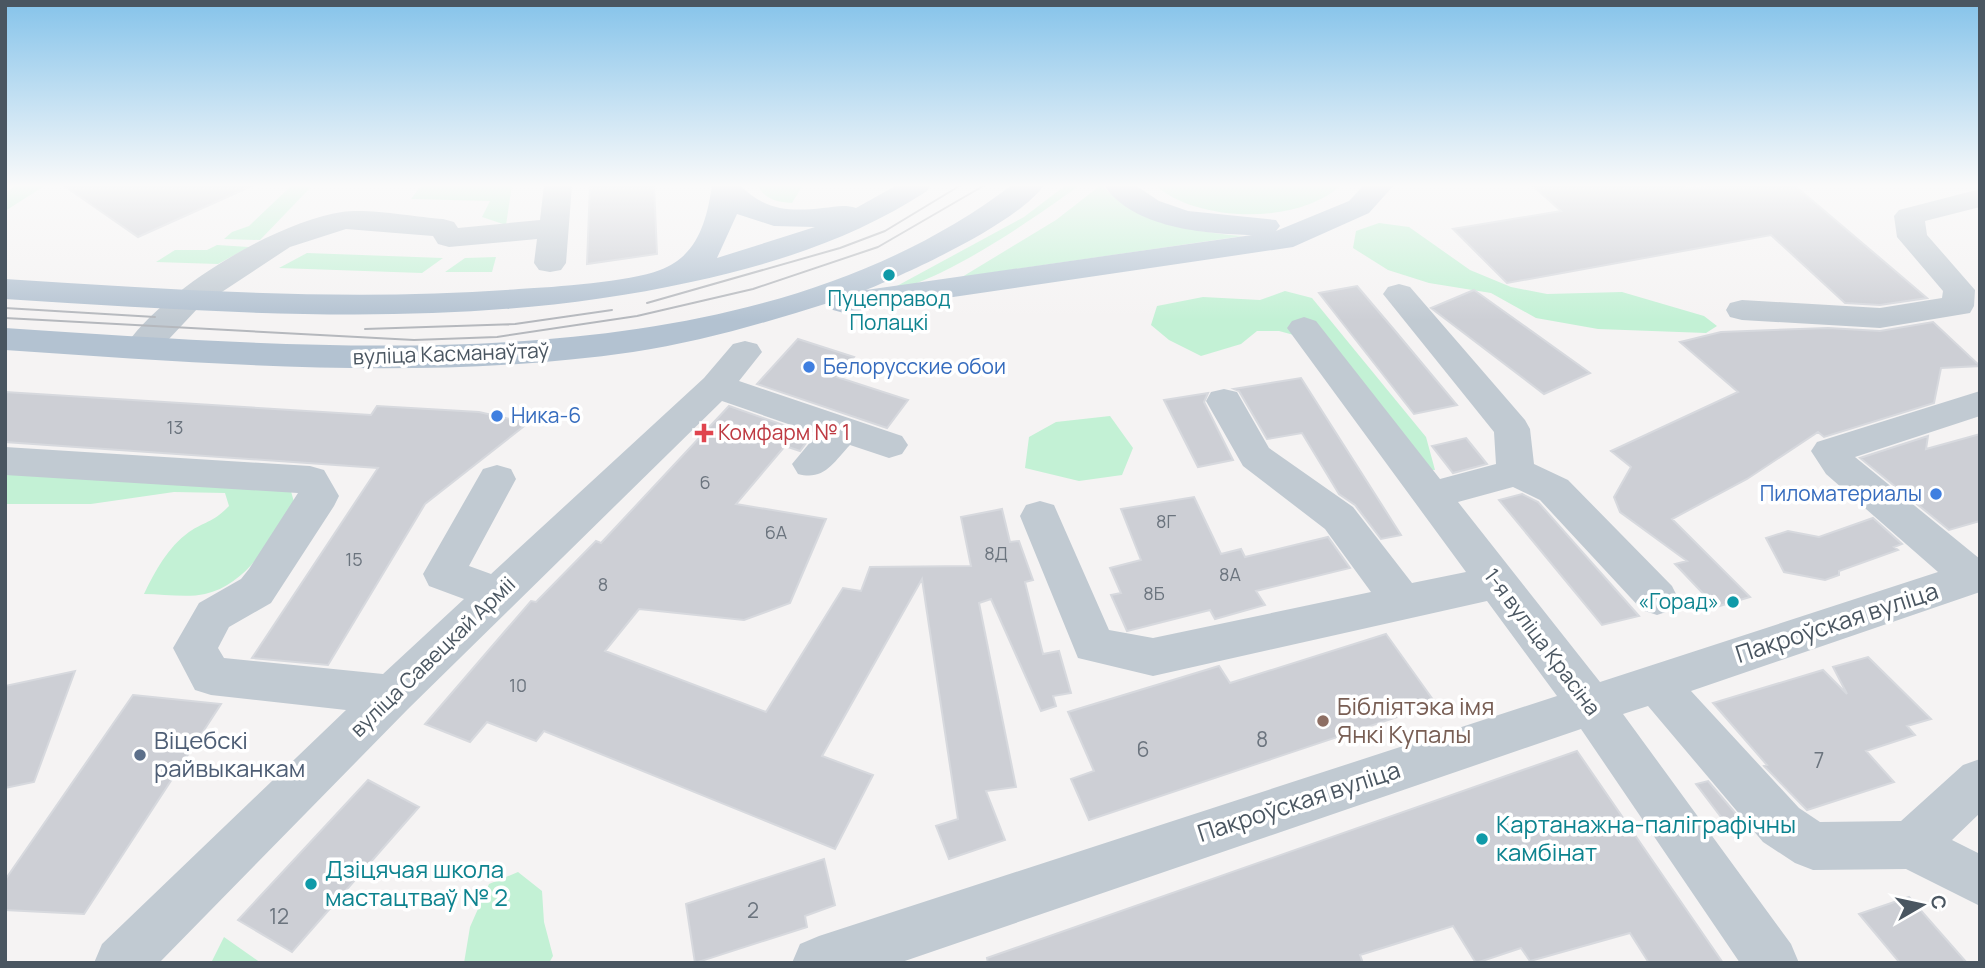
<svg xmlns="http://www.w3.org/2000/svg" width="1985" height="968" font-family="Manrope,sans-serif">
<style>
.green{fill:#c3f1d5}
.building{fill:#cdcfd5;stroke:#d7d9de;stroke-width:2}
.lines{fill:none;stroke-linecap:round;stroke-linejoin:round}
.minor{fill:#c1cad2;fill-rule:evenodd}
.major{fill:#b3c2d1;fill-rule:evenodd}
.tram{stroke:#b5b8bd;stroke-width:2}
.culture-dot{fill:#0f9aa8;stroke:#fff;stroke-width:2.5}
.shop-dot{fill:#3f7fe0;stroke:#fff;stroke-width:2.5}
.health-dot{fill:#e0444e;stroke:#fff;stroke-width:2.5}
.education-dot{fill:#8d6e63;stroke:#fff;stroke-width:2.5}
.service-dot{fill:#5c6f8a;stroke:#fff;stroke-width:2.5}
.labels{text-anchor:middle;stroke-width:7;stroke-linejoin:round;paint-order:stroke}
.number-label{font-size:18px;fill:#6b747e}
.culture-label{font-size:21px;fill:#0d838f;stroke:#fff}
.street-label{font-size:21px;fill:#4a5661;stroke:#fff}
.shop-label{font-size:21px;fill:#366cbe;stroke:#fff;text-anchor:start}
.health-label{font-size:21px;fill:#be3a42;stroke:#fff;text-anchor:start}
.near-number-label{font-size:21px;fill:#6b747e}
.near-street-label{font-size:24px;fill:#4a5661;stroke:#fff}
.near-education-label{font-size:24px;fill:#785e54;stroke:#fff;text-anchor:start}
.near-service-label{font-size:24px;fill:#4e5e75;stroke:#fff;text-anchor:start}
.near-culture-label{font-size:24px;fill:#0d838f;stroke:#fff;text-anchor:start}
</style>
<rect width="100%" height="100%" fill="#f5f3f3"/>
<!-- green -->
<path class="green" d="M16,185h30l-41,26v-18z
M292,185l19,2 -51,53 -36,-1 8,-7 17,-6z
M434,185h78l-6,40 -24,-8 8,-16 -79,-2 9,-12z
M757,185h46l-11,18c-17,-1 -27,-4 -35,-18z
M1066,185h14c-50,36 -137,97 -196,108l140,-76z
M1101,185c38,37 91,47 142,51l-281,41 94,-57z
M1155,185h186c-42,40 -144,38 -186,0z
M1379,223l30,4 61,43 41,17 36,7 75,-2 82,24 13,10 -11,7 -108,-4 -62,-11 -45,-25 -62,-10 -41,-13 -35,-22 3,-17z
M217,245l32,2 -31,17 -62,-2 19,-12h32z
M307,253l136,5 -21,15 -143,-5z
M496,257l-4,15h-47l20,-14z
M1285,291l27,7 114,139 9,33 -23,-1 -92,-127 -41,-11h-22l-16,13 -40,12 -32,-16 -18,-15 6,-19 46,-9 57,3z
M1110,416l23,32 -11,27 -43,6 -54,-13 4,-31 27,-15z
M5,468l284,16 5,18c-22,35 -45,82 -89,92 -18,4 -42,0 -61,0 11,-23 24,-47 45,-62 16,-11 24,-9 40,-26l-4,-13 -51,-1 -83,12h-86z
M518,872l24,19 2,31 9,34 -4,7h-85l6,-36 19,-43z
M224,937l37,26h-50z"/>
<!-- building -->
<path class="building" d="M63,185h191l-116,52z
M590,185h64l3,69 -70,10z
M1532,185h153v3l109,-3 133,113 -47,7 -35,-2 -74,-68 -264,48 -54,-54 108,-18z
M1357,286l39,46 61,73 -43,9 -95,-121z
M1474,290l116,83 -46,21 -113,-86z
M1933,322l47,44 -39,2 -7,35 -110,34 -6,-5 -71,47 -75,40 78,78 -34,10 -41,-43 12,-3 -67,-49 -6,-15 17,-30 -20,-16 127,-59 -58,-50 41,-10 107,-4 52,3z
M798,339l56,18 -17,20 71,23 -21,28 -130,-44z
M1301,378l100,157 -20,4 -26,-34 -16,-11 -37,-61 -35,6 -28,-48 -5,-2z
M5,392l366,23 6,-9 102,6 49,11 -103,81 -97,161 -76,-7 126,-190 -373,-26z
M1208,393l-4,9 29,58 -35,7 -34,-67z
M729,406l83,29 -12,16 -15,-5 -49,58 90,15 -36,84 -46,17 -105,-11 -34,42 161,61 77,-124 18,3 9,-24 101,-1 -10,-49 41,-8 8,33 9,-1 14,39 -8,2 18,72 16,-3 12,42 -18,3 3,10 -15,5 -50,-112 -12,4 37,184 -30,4 19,49 -56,19 -13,-33 22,-7 -36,-240 -100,177 51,19 -38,74 -291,-118 -8,10 -49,-19 -17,20 -45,-18 106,-123 5,1 60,-61 5,2z
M1980,434v87l-31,9 -89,-72 68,-22 -2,13z
M1466,438l21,26 -34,9 -21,-27z
M1522,494l16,8 101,114 -37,9 -103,-125z
M1194,497l27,57 20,-5 4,8 83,-20 22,31 -94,23 9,14 -50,14 -5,-9 -83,21 -16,-36 10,-2 -11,-25 31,-8 -20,-51z
M1873,518l29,26 -8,3 4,3 -59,21v4l-14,5 -41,-8 -18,-34 22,-7 31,6z
M1386,634l50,70 -347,116 -18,-41 23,-8 -26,-59 151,-46 11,17z
M1868,657l63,62 -24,7 8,9 -49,16 28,31 -87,28 -43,-44 3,-1 -54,-62 110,-33 24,24 -14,-27z
M75,671l-41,111 -29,6v-102z
M133,695l88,9 -137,210 -79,-4v-30z
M1577,751l146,212h-74l-19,-30 -100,28 -9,-13 -45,15 -23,-37 -93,29 3,8h-375l-1,-5z
M368,780l51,27 -127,145 -54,-32z
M1708,781l41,48 -15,5 -38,-50z
M824,859l11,46 -30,11 2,11 -112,36 -9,-59z
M1909,897l58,66h-67l-41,-49z"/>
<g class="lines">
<!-- minor -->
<path class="minor" d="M544,185h28l-6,78 -5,7 -11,2 -11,-2 -5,-7 3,-24 -88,8 -11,-3 -5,-8 -87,-7 -56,18 -91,60 -46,49 -12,3 -12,-3 -5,-8c37,-57 151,-126 218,-136 26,-4 73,5 101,7l11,3 4,6 82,-8z
M1980,189v18l-55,14 2,14 48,55 -1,16 -4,7 -90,15 -138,-8 -12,-3 -4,-7 4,-7 12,-3 138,8 62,-10 1,-7 -46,-54 -3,-21 5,-6z
M1399,284l11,3 115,133 5,9 4,35 34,16 104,106 6,12 -6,12 -15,5 -15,-5 -102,-110 -27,-13 -55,15 142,180 338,-110 -112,-98 -15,-23 6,-9 163,-51v25l-125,41 125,102v33l-289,99 108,117 21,14 81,-1 62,-56 17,-6v54l-28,27 28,14v52l-74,-37 -93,1 -18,-7 -32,-21 -115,-136 -25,8 168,230 8,19h-59l-159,-234 -682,234h-107l8,-19 19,-8 738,-240 -70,-95 -334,75 -75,-18 -58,-142 6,-11 14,-4 14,4 55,125 44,8 218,-46 -46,-63 -82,-63 -37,-65 5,-9 13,-3 13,3 32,56 84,59 59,76 54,-11 -179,-244 5,-7 12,-4 12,4 124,158 56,-15 -2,-32 -111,-138 5,-7z
M745,341l12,3 5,8 -23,29 163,55 6,9 -6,9 -13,4 -39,-13c-17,18 -26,36 -52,29l-6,-10 25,-30 -95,-33 -314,308 -249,254h-65l8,-19 244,-234 -135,-15 -16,-5 -22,-42 26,-45 42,-24 8,-10 49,-76 -293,-18v-28l305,19 14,4 15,26 -5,10 -63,97 -42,24 -11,21 6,10 159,16 81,-75 -35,-13 -6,-12 60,-105 14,-4 14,4 5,10 -47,87 22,8 213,-196 29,-34z"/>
<!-- major -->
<path class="major" d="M712,185h28c24,25 49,27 83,23 12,-1 21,-4 33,0l41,-23h34l-4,6c-72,47 -152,73 -236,91 -226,50 -457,31 -686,17v-20c171,11 342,23 514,10 36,-2 110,-7 141,-19 38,-14 47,-50 52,-85zM737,214l37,12 41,1 -98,31z
M1012,185h32c-26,38 -134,87 -178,105l386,-55c-47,-1 -120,-7 -148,-50h31l24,16 29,10 88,9 4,6 -4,5 73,-30 15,-16h30l-25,28 -76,34 -449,66 -11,-3 -5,-7c-64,20 -128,39 -195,49 -208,30 -419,12 -628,-2v-22c319,20 737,62 1007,-143z"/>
<!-- tram -->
<path class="tram" d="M647,303l193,-55 45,-17 76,-46
M5,308l150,9
M5,318l409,22 83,-3 140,-21 116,-27 125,-42 107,-62
M365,329l150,-5 97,-14"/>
</g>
<!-- sky -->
<linearGradient id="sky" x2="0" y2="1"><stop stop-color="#85c3ea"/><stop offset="0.58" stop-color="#fafafa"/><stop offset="1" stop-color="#fafafa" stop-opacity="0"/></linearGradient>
<rect width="1985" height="320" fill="url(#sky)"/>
<!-- markers -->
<g class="culture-dot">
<circle cx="889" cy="275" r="7"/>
<circle cx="1733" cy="602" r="7"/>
<circle cx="1482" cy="839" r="7"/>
<circle cx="311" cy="884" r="7"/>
</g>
<g class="shop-dot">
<circle cx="809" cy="367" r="7"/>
<circle cx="497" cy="416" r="7"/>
<circle cx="1936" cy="494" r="7"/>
</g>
<path class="health-dot" d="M700.5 422.5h7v7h7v7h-7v7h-7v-7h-7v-7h7z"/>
<circle class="education-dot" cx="1323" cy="721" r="7"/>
<circle class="service-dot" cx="140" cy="755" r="7"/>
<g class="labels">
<!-- number labels -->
<g class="number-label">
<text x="175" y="434">13</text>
<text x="705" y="489">6</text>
<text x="1166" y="528">8Г</text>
<text x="776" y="539">6А</text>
<text x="996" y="560">8Д</text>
<text x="354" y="566">15</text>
<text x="1230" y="581">8А</text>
<text x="603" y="591">8</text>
<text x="1154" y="600">8Б</text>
<text x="518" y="692">10</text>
</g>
<!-- culture labels -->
<g class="culture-label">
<text x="889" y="306">Пуцеправод<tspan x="889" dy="24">Полацкі</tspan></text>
<text x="1719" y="609" text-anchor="end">«Горад»</text>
</g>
<!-- street labels -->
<g class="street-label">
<text transform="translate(451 354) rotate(-2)" y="7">вуліца Касманаўтаў</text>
<text transform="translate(1542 642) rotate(53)" y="7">1-я вуліца Красіна</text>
<text transform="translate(433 657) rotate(-44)" y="7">вуліца Савецкай Арміі</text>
</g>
<!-- shop labels -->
<g class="shop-label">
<text x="823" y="374">Белорусские обои</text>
<text x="511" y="423">Ника-6</text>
<text x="1922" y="501" text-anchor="end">Пиломатериалы</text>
</g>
<!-- health labels -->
<g class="health-label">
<text x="718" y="440">Комфарм № 1</text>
</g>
<!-- near-number labels -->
<g class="near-number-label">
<text x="1262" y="747">8</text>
<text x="1143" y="757">6</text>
<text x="1819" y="768">7</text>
<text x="753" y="918">2</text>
<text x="279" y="924">12</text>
</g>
<!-- near-street labels -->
<g class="near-street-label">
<text transform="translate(1837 623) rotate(-18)" y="8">Пакроўская вуліца</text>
<text transform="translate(1299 802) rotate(-18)" y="8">Пакроўская вуліца</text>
</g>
<!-- near-education labels -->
<g class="near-education-label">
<text x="1337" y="715">Бібліятэка імя<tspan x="1337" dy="28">Янкі Купалы</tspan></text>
</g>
<!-- near-service labels -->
<g class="near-service-label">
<text x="154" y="749">Віцебскі<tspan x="154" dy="28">райвыканкам</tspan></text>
</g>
<!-- near-culture labels -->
<g class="near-culture-label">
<text x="1496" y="833">Картанажна-паліграфічны<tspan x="1496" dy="28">камбінат</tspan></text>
<text x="325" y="878">Дзіцячая школа<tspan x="325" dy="28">мастацтваў № 2</tspan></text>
</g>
</g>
<!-- border -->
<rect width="1985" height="968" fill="none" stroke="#4a5661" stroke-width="14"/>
<!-- north arrow -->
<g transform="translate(1922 905) rotate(81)" stroke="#ffffff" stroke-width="5" paint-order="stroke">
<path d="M0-5L12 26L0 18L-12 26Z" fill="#4a5661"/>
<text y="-10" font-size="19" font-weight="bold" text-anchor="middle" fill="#4a5661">С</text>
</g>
</svg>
